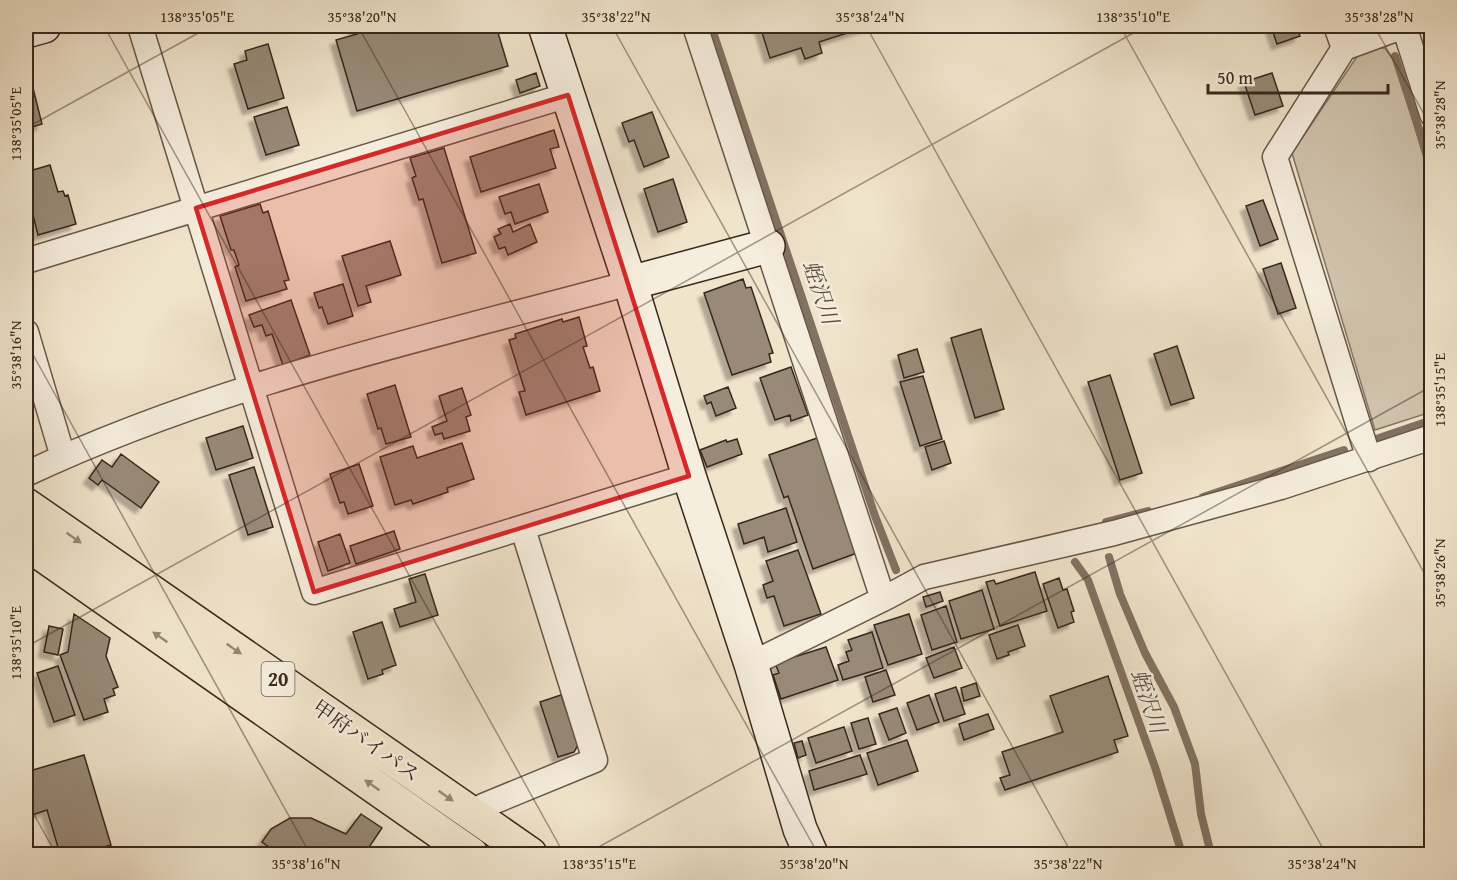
<svg xmlns="http://www.w3.org/2000/svg" width="1457" height="880" font-family="'Gentium Book Plus','Noto Serif JP',serif">
<style>
.green{fill:#d1c4ad;stroke:#857664;stroke-width:1.5}
.lines{fill:none;stroke-linecap:round;stroke-linejoin:round}
.stream{stroke:#827262;stroke-width:8}
.building{fill:#988a77;stroke:#39281c;stroke-width:1.5;filter:url(#shadow)}
.street-casing{stroke:#675748;stroke-width:27}
.secondary-casing{stroke:#39281c;stroke-width:36}
.highway-casing{stroke:#39281c;stroke-width:36}
.street{stroke:#f5eddd;stroke-width:24}
.secondary{stroke:#f5eddd;stroke-width:33}
.highway{stroke:#f0e4cb;stroke-width:33}
.oneway{fill:#948674}
.marked{fill:#d62828;fill-opacity:0.2;stroke:#d62828;stroke-width:4.5;stroke-linejoin:round}
.ticks{fill:none;stroke:#39281c;stroke-width:1.5;stroke-opacity:0.45}
.labels{text-anchor:middle;stroke-width:5;stroke-linejoin:round;paint-order:stroke}
.shield{fill:#f5eddd;stroke:#716356;stroke-width:1.5}
.shield-label{font-size:20px;font-weight:bold;fill:#39281c}
.street-label{font-size:21px;fill:#39281c;stroke:#f5eddd}
.water-label{font-size:22px;font-style:italic;fill:#5d4d3f;stroke:#f5eddd}
.neatline{fill:none;stroke:#39281c;stroke-width:2}
.ticks-label{font-size:15px;text-anchor:middle;fill:#39281c}
</style>
<defs>
<filter id="shadow"><feDropShadow dx="-5.5" dy="5.5" stdDeviation="1.5" flood-color="#0004"/></filter>
</defs>
<rect width="100%" height="100%" fill="#f0e4cb"/>
<filter id="stains"><feTurbulence type="fractalNoise" baseFrequency=".00333" numOctaves="4"/><feColorMatrix values="0 0 0 0 .2 0 0 0 0 .09 0 0 0 0 .02 0 0 0 .5 -.17"/></filter>
<radialGradient id="worn" r=".72"><stop offset=".6" stop-color="#630" stop-opacity="0"/><stop offset="1" stop-color="#630" stop-opacity=".3"/></radialGradient>
<!-- green -->
<path class="green" d="M1371,48h14l11,16 35,118v230l-56,18 -83,-277 68,-101z"/>
<g class="lines">
<!-- stream -->
<path class="stream" d="M711,26l164,490 21,54
M1395,56l37,113
M1376,439l56,-19
M1203,497l141,-47
M1106,522l42,-11
M1109,557l11,37 25,59 29,54 21,57 6,50 10,40
M1075,562l13,18 67,187 27,87"/>
</g>
<!-- building -->
<path class="building" d="M354,26h142l12,40 -151,45 -21,-71 21,-6z
M760,26h109l-50,16 3,11 -17,6 -4,-11 -31,10z
M1271,26h25l4,10 -23,8z
M268,44l16,54 -36,11 -14,-45 13,-4 -2,-9z
M26,72l3,13 3,-1 10,40 -16,5z
M536,73l4,13 -20,7 -4,-13z
M1272,73l11,33 -28,9 -11,-33z
M287,107l12,38 -33,10 -12,-38z
M652,112l17,45 -25,10 -10,-27 -5,2 -7,-19z
M554,130l5,17 -9,2 6,19 -75,24 -11,-35z
M444,148l32,105 -34,10 -19,-64 -4,1 -7,-22 4,-2 -6,-18z
M50,165l8,27 5,-1 2,5 3,-1 8,29 -38,11 -12,-48v-15z
M673,179l14,43 -29,10 -14,-43z
M539,184l9,28 -33,12 -4,-12 -6,2 -6,-17z
M1263,200l15,39 -18,7 -14,-40z
M260,204l3,9 5,-2 21,69 -5,1 3,8 -41,12 -11,-34 4,-2 -5,-15h-3l-11,-34z
M510,224l3,8 17,-8 7,18 -29,13 -3,-8 -6,2 -5,-12 7,-3 -3,-5z
M390,241l11,34 -35,11 5,16 -13,4 -16,-50z
M1281,263l15,45 -18,6 -15,-45z
M743,279l3,9 5,-1 22,66 -4,1 2,8 -39,13 -28,-82z
M343,284l10,32 -25,8 -6,-17 -3,1 -5,-15z
M291,300l19,55 -27,10 -11,-31 -6,2 -4,-11 -8,2 -5,-12z
M579,317l8,29 -4,1 7,21 3,-1 7,24 -74,24 -7,-23 6,-1 -16,-51 7,-2 -1,-4 47,-15 1,3z
M981,329l23,80 -29,9 -24,-80z
M1177,346l17,52 -23,7 -17,-51z
M917,349l7,23 -20,6 -6,-23z
M791,367l17,48 -17,6 -1,-6 -15,5 -15,-42z
M1110,375l32,98 -22,7 -32,-98z
M923,376l19,63 -22,7 -20,-64z
M395,385l16,52 -25,7 -5,-16 -3,1 -11,-35z
M728,387l8,21 -20,8 -5,-14 -4,2 -3,-8z
M462,388l9,27 -5,2 4,14 -26,8 -2,-6 -7,2 -3,-8 15,-6 -8,-25z
M243,426l10,32 -37,12 -10,-32z
M817,438l40,115 -44,16 -25,-73 -4,2 -15,-43z
M737,439l5,15 -35,13 -7,-17 26,-10 1,2z
M944,441l7,22 -19,7 -7,-23z
M462,443l12,36 -27,9 1,4 -35,12 -2,-4 -16,5 -15,-48 33,-11 4,12z
M121,454l38,28 -18,26 -39,-28 -4,5 -9,-7 13,-18 10,7z
M359,464l14,42 -25,8 -4,-12 -4,1 -10,-29z
M254,467l19,60 -25,8 -19,-60z
M786,508l11,34 -29,10 -4,-15 -20,7 -6,-20z
M394,531l6,18 -44,15 -6,-18z
M340,534l10,29 -22,8 -10,-29z
M798,550l23,64 -37,12 -10,-30 -7,2 -4,-13 10,-4 -7,-20z
M1035,572l12,39 -47,15 -14,-44 8,-2 2,4z
M425,574l13,41 -38,12 -6,-18 22,-7 -7,-23z
M1059,578l4,12 4,-1 7,22 -3,1 3,10 -16,6 -15,-44z
M982,590l12,39 -33,10 -12,-38z
M940,592l3,9 -17,6 -3,-10z
M946,606l11,36 -25,8 -11,-35z
M74,614l36,24 -4,18 12,31 -5,2 2,6 -11,4 4,13 -24,8 -24,-65 8,-3z
M909,614l13,40 -34,11 -14,-40z
M382,622l14,43 -14,5 1,4 -15,5 -15,-47z
M1018,625l7,21 -17,6 1,3 -12,4 -8,-24z
M49,626l14,3 -5,26 -14,-3z
M872,632l11,36 -40,12 -5,-15 11,-4 -3,-9 6,-2 -4,-10z
M826,647l12,33 -57,19 -8,-24 6,-2 -4,-10z
M954,647l8,21 -28,10 -8,-20z
M58,666l17,49 -21,7 -17,-49z
M886,670l9,25 -22,7 -8,-25z
M1108,676l20,60 -14,4 4,12 -113,38 -5,-12 10,-3 -8,-23 61,-20 -13,-36z
M976,683l4,13 -16,5 -3,-13z
M956,687l9,27 -21,7 -9,-27z
M561,695l17,50 -4,7 -16,5 -18,-55z
M929,695l10,27 -22,8 -10,-27z
M897,708l9,25 -17,7 -10,-26z
M988,714l6,15 -30,11 -5,-16z
M868,718l8,26 -17,5 -8,-26z
M844,727l8,24 -36,12 -8,-25z
M907,740l11,31 -40,14 -11,-32z
M802,741l4,14 -8,3 -4,-15z
M84,755l27,90 -32,9h-19l-13,-44 -21,7v-45z
M860,755l7,19 -53,16 -5,-19z
M361,814l21,14 -15,22 6,4h-94l-17,-12 9,-13 19,-11h21l35,16z"/>
<g class="lines">
<defs>
<path id="street" d="M140,26l174,566 375,-116
M695,26l188,573
M1336,26l8,22
M1404,26l28,88
M26,261l542,-166
M26,332l37,125
M1369,459l-94,-302 69,-109 60,-22
M26,474c191,-90 401,-136 604,-191
M751,664l138,-68 35,-19 190,-44 167,-46 151,-50
M475,816l8,-10 112,-46 -72,-231"/>
<path id="secondary" d="M545,26l85,257 59,193 62,188 49,165 11,25
M26,31l18,-5
M630,283l138,-37"/>
<path id="highway" d="M26,505l504,349
M26,543l445,311"/>
</defs>
<!-- street casing -->
<use href="#street" class="street-casing"/>
<!-- secondary casing -->
<use href="#secondary" class="secondary-casing"/>
<!-- highway casing -->
<use href="#highway" class="highway-casing"/>
<!-- street -->
<use href="#street" class="street"/>
<!-- secondary -->
<use href="#secondary" class="secondary"/>
<!-- highway -->
<use href="#highway" class="highway"/>
</g>
<!-- one-way arrows -->
<defs><path id="oneway-solid" d="M-6-.8H1V-3.2L6.5 0L1 3.2V.8H-6Z" transform="scale(1.5)"/></defs>
<g class="oneway">
<use href="#oneway-solid" transform="translate(74 538) rotate(35)"/>
<use href="#oneway-solid" transform="translate(160 637) rotate(-145)"/>
<use href="#oneway-solid" transform="translate(234 649) rotate(35)"/>
<use href="#oneway-solid" transform="translate(372 785) rotate(-145)"/>
<use href="#oneway-solid" transform="translate(446 796) rotate(35)"/>
</g>
<!-- marked area -->
<path class="marked" d="M568,95l121,381 -375,116 -118,-384z"/>
<!-- ticks -->
<path class="ticks" d="M104,26l460,828M358,26l460,828M612,26l460,828M866,26l460,828M1120,26l312,561M1374,26l58,102M26,128l185,-102M26,342l284,512M26,647l1120,-621M26,800l30,54M586,854l846,-468"/>
<g class="labels">
<!-- shield labels -->
<rect class="shield" x="261.5" y="662" width="33" height="34" rx="4.5"/>
<g class="shield-label">
<text x="278" y="686">20</text>
</g>
<!-- street labels -->
<g class="street-label">
<text transform="translate(366 741) rotate(35)" y="7">甲府バイパス</text>
</g>
<!-- water labels -->
<g class="water-label">
<text transform="translate(821 292) rotate(71)" y="8">蛭沢川</text>
<text transform="translate(1149 701) rotate(71)" y="8">蛭沢川</text>
</g>
</g>
<!-- margin -->
<rect width="1457" height="880" fill="none" stroke="#f0e4cb" stroke-width="66"/>
<!-- scale -->
<path d="M1208 84v9h180v-9" fill="none" stroke="#39281c" stroke-width="3"/>
<text x="1217" y="84" font-size="18" fill="#39281c" stroke="#f5eddd" stroke-width="4.5" paint-order="stroke">50 m</text>
<rect x="33" y="33" width="1391" height="814" class="neatline"/>
<g class="ticks-label">
<text x="197" y="22">138°35'05"E</text>
<text x="362" y="22">35°38'20"N</text>
<text x="616" y="22">35°38'22"N</text>
<text x="870" y="22">35°38'24"N</text>
<text x="1133" y="22">138°35'10"E</text>
<text x="1379" y="22">35°38'28"N</text>
<text transform="translate(1440 115) rotate(-90)" y="5">35°38'28"N</text>
<text transform="translate(16 124) rotate(-90)" y="5">138°35'05"E</text>
<text transform="translate(16 355) rotate(-90)" y="5">35°38'16"N</text>
<text transform="translate(1440 390) rotate(-90)" y="5">138°35'15"E</text>
<text transform="translate(1440 573) rotate(-90)" y="5">35°38'26"N</text>
<text transform="translate(16 643) rotate(-90)" y="5">138°35'10"E</text>
<text x="306" y="869">35°38'16"N</text>
<text x="599" y="869">138°35'15"E</text>
<text x="814" y="869">35°38'20"N</text>
<text x="1068" y="869">35°38'22"N</text>
<text x="1322" y="869">35°38'24"N</text>
</g>
<rect width="100%" height="100%" filter="url(#stains)"/>
<rect width="100%" height="100%" fill="url(#worn)"/>
</svg>
